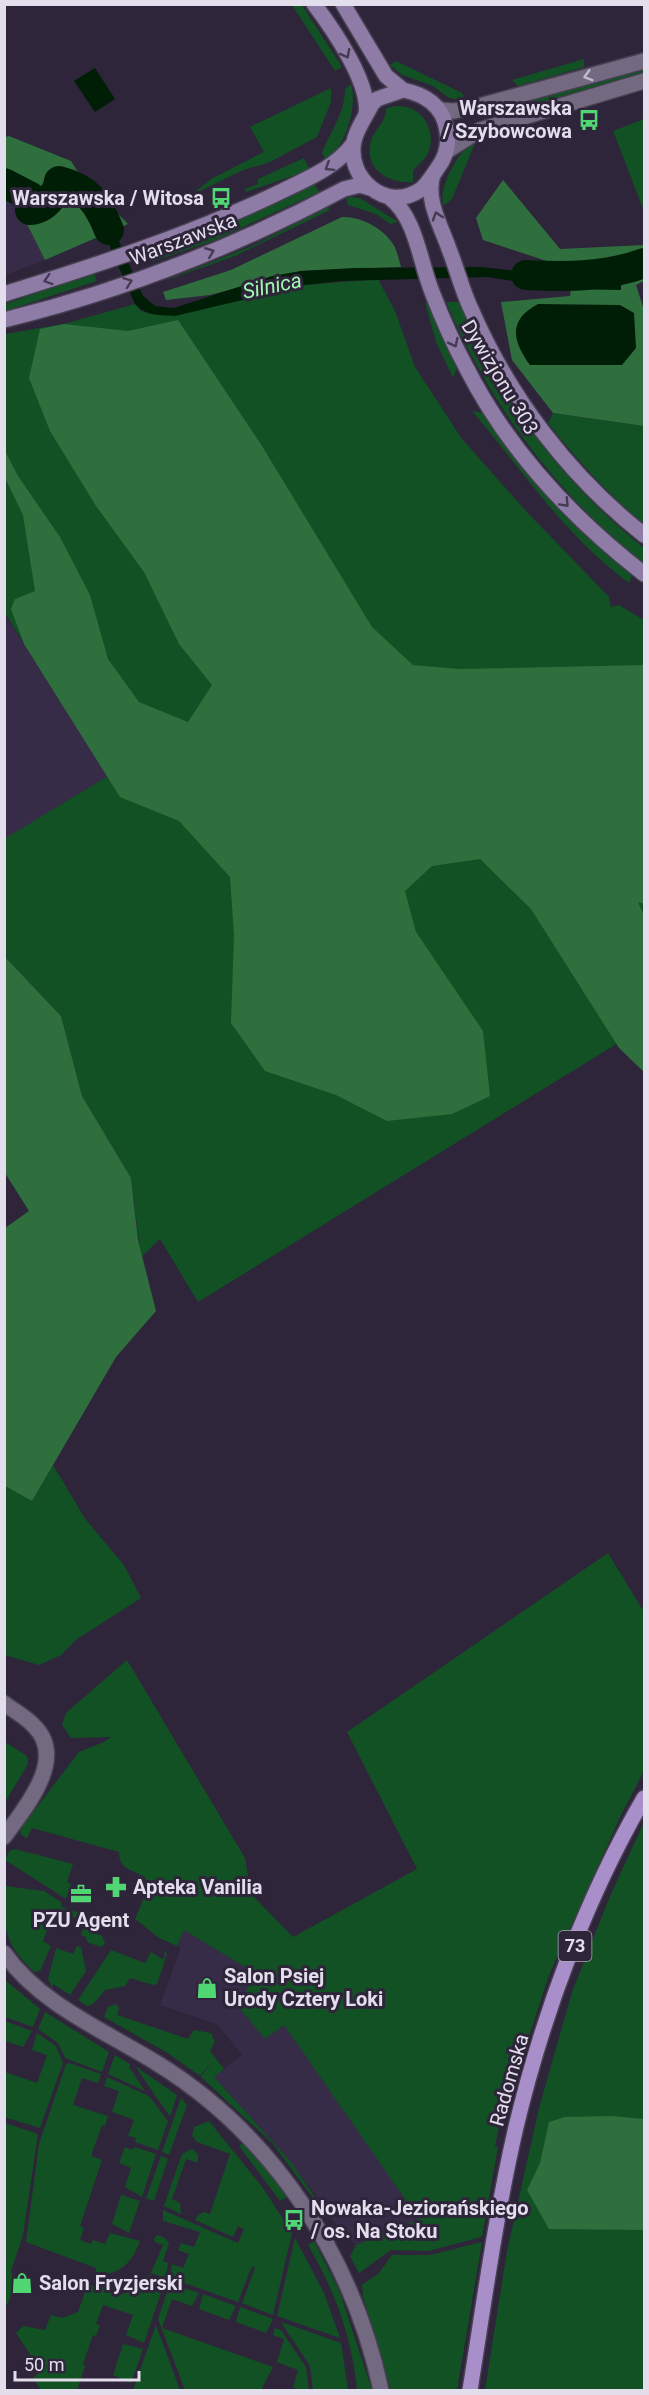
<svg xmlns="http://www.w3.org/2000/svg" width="649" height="2395" font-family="Roboto,sans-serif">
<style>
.built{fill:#372c47}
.green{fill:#115124}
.forest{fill:#2f6f3e}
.water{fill:#001e06}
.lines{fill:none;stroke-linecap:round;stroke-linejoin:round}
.river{stroke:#001e06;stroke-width:30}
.tertiary-casing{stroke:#474052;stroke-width:18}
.secondary-casing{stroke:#474052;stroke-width:18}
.primary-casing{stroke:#474052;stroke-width:18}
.tertiary{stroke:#736981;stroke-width:15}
.secondary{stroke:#8e7ca6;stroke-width:15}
.primary{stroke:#a88fca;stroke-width:15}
.oneway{stroke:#463b55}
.oneway2{stroke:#c1bbcc}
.labels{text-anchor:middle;stroke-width:6;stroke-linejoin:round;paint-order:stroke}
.shield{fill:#2e253a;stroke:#ada6b7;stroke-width:1.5}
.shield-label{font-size:18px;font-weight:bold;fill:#e3deec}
.poi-label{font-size:20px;font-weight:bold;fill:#e3deec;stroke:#2e253a;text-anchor:start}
.street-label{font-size:20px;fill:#e3deec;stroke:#2e253a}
.water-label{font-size:21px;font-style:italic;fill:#9ff9af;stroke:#2e253a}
</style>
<rect width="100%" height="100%" fill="#2e253a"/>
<!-- built -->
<path class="built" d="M10,190l35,70 -40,15 -1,-83z
M4,613l104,163 -103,63h-1z
M184,1930l70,42 30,53 136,194 -64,26 -27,-28 3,-1h-4l-13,-22 -30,-39 -71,-78 28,-22 -25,-31 -57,-19 21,-58 -4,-1z"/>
<!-- green -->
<path class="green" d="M292,5h10l40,62 -7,4z
M584,59v8l-66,19 -6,-6z
M396,61l66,32 4,8 -17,-3 -16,-12 -31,-11 -12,-10z
M644,69v6l-153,44 -2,-6z
M351,84c7,24 -6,61 -25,78l-4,-9c8,-21 23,-40 23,-64z
M331,88v14l-14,35 -49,26 -25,7 -53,26 21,-17 53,-27 -14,-25z
M396,106c25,-2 42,24 32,47 -3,7 -11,12 -15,18v11c-24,2 -50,-13 -42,-41 4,-13 15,-18 15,-33z
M644,119v92l-31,-80z
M478,136l-26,63 -9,7c-4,-25 17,-55 35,-70z
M304,158l6,12 -64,22 -1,-3 13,-5v-5z
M313,181l6,11 -104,48 -63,22 -3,-7 69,-27z
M351,197l9,1 38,24 -8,2 -14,-10 -28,-9 -2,-7z
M328,207l2,3 -95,46 -76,27 93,-37z
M94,273l3,8 -92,30v-7z
M378,279l17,32 20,56 47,72 64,72 83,86 2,10 8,-2 25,15v407l-446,275 -38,-63 -19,18 -10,-79 -49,-82 -21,-80 -56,-59 -1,-118 104,-63 -103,-163v-279l59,-10 71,-20 6,7 11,3 153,-29z
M446,302h13c41,96 103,181 185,246v15c-88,-69 -154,-158 -198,-261z
M425,303h2l30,65 -4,10 -17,-36z
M472,411l11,2c42,62 90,115 149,163l-3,7c-65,-48 -106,-112 -157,-172z
M553,413l91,13v98c-36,-30 -67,-64 -96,-101z
M53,1465l33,55 38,45 17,33 -64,41 -16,16 -22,10 -34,-10v-169l27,15z
M608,1553l34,56 2,-1v163l-23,44 -72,160 -39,120 -4,-1 -11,52 3,1 -16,90 -54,14 -37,-1 -32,23 -9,-17 6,-11 63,-26 -135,-194 -19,14 -25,-30 13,-37 -69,-42 -7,16 -18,-8 -24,-19 11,-26 -3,-9 3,-6c-14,-9 -27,-8 -27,-26l-87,-24 -5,10 -6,-3 -1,-6 59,-77 25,-10 7,-5 -40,1 -9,-13 4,-12 61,-53 118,198 6,36 42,43 124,-68 -70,-137z
M5,1742l22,14 1,8 -23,38z
M644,1822v568h-159l22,-139 32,-143 33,-116 38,-96z
M15,1849l58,15 -6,18 4,2 -5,15 -61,-39 4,-9z
M5,1886l39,5 17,11 1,5 31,10 1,16 8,3 3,7 -4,4 -14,-5 -1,-5 -5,-2 4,-14 -31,-10 -11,30 8,5 -11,25 -6,1c-32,-32 -30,-43 -29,-86z
M77,1946l4,1 5,24 -16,24 -17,-11 -1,4 -4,-9 8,-31 17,6z
M111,1950l34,13 6,-11 11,7 3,-2 -1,-7 3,4 -10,30 -4,1 -23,-7 -5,8 -20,4 -12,14 -6,2 -9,-6z
M5,1980l35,29 -7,18 -28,-10z
M116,2004l3,4 -2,7 71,24 6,-9 17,3 4,9 -5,9 14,18 -10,8 77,85 37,54 5,-1 -5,3 -55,-74 -72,-67 11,-15 -12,14 -34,-24 -62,-35 4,-10z
M45,2012l64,40 -7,20 -37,-14 -7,-15 -20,-14z
M5,2021l27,10 -9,16 -18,-6z
M37,2033l19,13 7,17 -23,65 -36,-11 1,-45 32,11 10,-28 -15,-5z
M115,2055l15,9 -1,3 16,24 -37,-17z
M69,2063l32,11 -3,9 -16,-5 -9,27 35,11 -3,10 -3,-1 -11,31 11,4 -22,66 4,2 -4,12 11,4 2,-4 12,4 5,-11 30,8c-8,22 -20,34 -44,34v-7l-70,-26 13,-98 27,-80z
M135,2066l42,29 -7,22z
M107,2077l42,19 19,25 -10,29 -23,-8 1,-4 -8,-2 6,-16 -22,-8 7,-21 -15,-5z
M181,2098l6,7 -18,50 -7,-3z
M209,2121l54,67 29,45 -19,82 -31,-12 13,-35 -3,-2 -14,36 -68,-24 2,-14 11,4 6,-14 -11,-4 3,-7 13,4 6,-15 -37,-11v-11l75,33 6,-14 -6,-3 -5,11 -38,-17 2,-4 7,-4 6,2 20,-60 -33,-12 -5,-6 2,-9z
M5,2123l33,11 -15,101 -12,36 4,15 -10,23z
M243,2143l28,30 16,24 -7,4 -41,-55z
M125,2147l8,3 1,-3 22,7 -14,43 -17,-10 6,-19 -12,-5z
M192,2149l6,5v9l-12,-4 -14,40 8,4 1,11 -17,-8 18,-52z
M161,2156l7,3 -14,42 -8,-3z
M121,2195l19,6 -11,32 -17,-9z
M157,2235l8,3 4,5 -6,18 5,2 -2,16 -15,-6 12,-28 -8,-3 -1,-3z
M295,2238l29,55 16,45 -63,-22z
M314,2241l25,49 33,100h-15c-5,-53 -22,-99 -49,-145z
M482,2242l-25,148h-66l-28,-93 -1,-12 17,-12 13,-18h38z
M149,2275l16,6 -21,62 -18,-8 7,-20 -30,-10 -7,19 4,1 -4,11 -3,-1 -10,29 2,2 -8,24h-36l-8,-12 8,-7 -25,-38 7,-7 22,4 6,-15 11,3 16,-6 9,-26 24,-1 6,11 16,-6z
M170,2283l29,10 -7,13 -20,-7 -10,29 111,39 -12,23h-76l-27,-71z
M203,2294l33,12 -7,14 -30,-11z
M240,2307l33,12 -7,14 -30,-11z
M281,2322l60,21 7,47h-35l-3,-24z
M156,2325l24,65h-47z
M275,2328l6,2 25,37 3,23 -16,-2 5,-18 -21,-8 7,-23 -11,-4z
M123,2344l20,5 -12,34 -18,-8z"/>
<!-- forest -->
<path class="forest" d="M9,136l62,25 10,16 47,47 -83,36 -35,-70 -5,2v-55z
M503,180l57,69 84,-4v36l-8,4 8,25v116l-91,-13 -41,-53 -11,-58 69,-6 4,-26 -91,-30 -7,-22z
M342,217c18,-1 41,11 51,27 4,6 6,16 8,23l-100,4 -91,24 -44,5 -3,-8 68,-22z
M178,320l84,126 110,181 41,38 46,4 185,-4v239l-6,-2 6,14v156l-25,-24 -88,-139 -51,-50 -48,7 -27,25 11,41 67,99 7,65 -38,18 -65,7 -51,-26 -71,-24 -34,-48 3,-88 -4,-58 -51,-56 -59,-24 -96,-153 -13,-35 4,-10 20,-8 -12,-76 -18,-37v-27l13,25 42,61 30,58 18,64 31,43 49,20 24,-37 -33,-41 -35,-72 -48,-66 -46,-75 -21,-53 11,-49 24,-5 64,7z
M5,957l56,59 21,80 49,82 7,62 18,71 -40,46 -84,144 -27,-15v-258l24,-17 -24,-38z
M612,2116l32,3v111l-95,-1 -22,-39 13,-27 9,-41 16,-5z"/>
<!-- water -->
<path class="water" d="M95,68l20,31 -20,13 -21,-31z
M93,193l14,21 36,82 12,10 19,2 98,-32 29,-5 53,-3 127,-1 99,11h41v12l-55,-1 -79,-12 -145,4 -37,4 -130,31c-16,-1 -29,0 -40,-12l-35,-80 -17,-26z
M538,304l82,1 14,8 2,35 -14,17h-92c-18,-25 -22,-45 8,-61z"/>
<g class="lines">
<!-- river -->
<path class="river" d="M4,183l27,14 -1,13c14,0 27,-16 29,-29 29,7 39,22 50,49
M526,275c41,2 80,2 118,-12"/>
<defs>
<path id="tertiary" d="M439,110l15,1 29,-6 161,-44
M447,151l33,-21 164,-49
M4,1703c10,8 22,14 30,23 34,33 -10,83 -30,111
M4,1953c36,51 99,77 151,109 118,72 197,194 226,328"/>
<path id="secondary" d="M314,4c19,25 57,80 52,111
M343,4l43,72 17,14
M403,90c20,4 38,14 43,36 4,16 1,30 -9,43 -5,7 -10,16 -17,21 -34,23 -74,-12 -66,-49 3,-13 12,-25 18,-37l5,-5z
M433,175c-8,24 8,51 16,74 8,20 13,41 22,60 38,88 98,167 173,226
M390,198c26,19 30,65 42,94 10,26 21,51 34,75 42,83 106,151 178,207
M4,294c93,-29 186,-59 274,-101 28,-14 56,-24 75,-49
M4,320c118,-29 233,-74 340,-131l16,-4 10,3"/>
<path id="primary" d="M470,2390c14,-87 26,-177 46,-263 27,-113 70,-229 128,-329"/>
</defs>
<!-- tertiary casing -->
<use href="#tertiary" class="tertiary-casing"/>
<!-- secondary casing -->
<use href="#secondary" class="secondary-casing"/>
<!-- primary casing -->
<use href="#primary" class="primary-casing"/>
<!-- tertiary -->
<use href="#tertiary" class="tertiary"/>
<!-- secondary -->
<use href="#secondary" class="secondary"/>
<!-- primary -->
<use href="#primary" class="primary"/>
</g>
<!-- one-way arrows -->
<defs><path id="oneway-chevron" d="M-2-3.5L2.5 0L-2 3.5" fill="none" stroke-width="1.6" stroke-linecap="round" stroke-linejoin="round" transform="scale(1.5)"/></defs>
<g class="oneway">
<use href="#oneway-chevron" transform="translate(346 54) rotate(62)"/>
<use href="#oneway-chevron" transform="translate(329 167) rotate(148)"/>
<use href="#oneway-chevron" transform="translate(437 216) rotate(-108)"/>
<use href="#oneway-chevron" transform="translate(210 252) rotate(-22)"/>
<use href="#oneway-chevron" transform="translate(48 280) rotate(162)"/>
<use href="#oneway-chevron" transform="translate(128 282) rotate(-20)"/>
<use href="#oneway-chevron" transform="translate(454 343) rotate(64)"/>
<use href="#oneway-chevron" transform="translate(565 503) rotate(47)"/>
</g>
<use class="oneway2" href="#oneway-chevron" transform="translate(588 76) rotate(164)"/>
<!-- icons -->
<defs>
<symbol id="bus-bare" viewBox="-9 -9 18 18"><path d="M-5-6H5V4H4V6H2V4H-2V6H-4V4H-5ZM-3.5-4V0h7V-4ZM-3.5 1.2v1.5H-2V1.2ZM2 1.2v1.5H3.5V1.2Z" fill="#51d674" stroke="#2e253a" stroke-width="2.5" paint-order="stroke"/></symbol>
<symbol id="pharmacy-bare" viewBox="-9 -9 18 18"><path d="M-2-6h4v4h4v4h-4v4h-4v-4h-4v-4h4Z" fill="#51d674" stroke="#2e253a" stroke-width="2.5" paint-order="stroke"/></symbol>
<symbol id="office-bare" viewBox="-9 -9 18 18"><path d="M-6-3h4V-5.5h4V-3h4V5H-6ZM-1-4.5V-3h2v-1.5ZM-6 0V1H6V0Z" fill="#51d674" stroke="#2e253a" stroke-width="2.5" paint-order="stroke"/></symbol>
<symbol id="shop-bare" viewBox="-9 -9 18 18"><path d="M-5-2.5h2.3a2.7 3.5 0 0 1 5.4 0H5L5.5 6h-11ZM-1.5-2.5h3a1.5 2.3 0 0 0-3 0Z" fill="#51d674" stroke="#2e253a" stroke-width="2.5" paint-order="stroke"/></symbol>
</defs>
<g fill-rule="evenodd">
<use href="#bus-bare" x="574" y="105" width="30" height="30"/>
<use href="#bus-bare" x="206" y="183" width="30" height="30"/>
<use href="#pharmacy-bare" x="101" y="1872" width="30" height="30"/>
<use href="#office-bare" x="66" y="1879" width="30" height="30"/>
<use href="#shop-bare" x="192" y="1973" width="30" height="30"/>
<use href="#bus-bare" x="279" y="2205" width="30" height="30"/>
<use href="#shop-bare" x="7" y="2268" width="30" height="30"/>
</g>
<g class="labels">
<!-- shield labels -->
<rect class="shield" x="558.5" y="1931" width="33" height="30" rx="4.5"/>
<g class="shield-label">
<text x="575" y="1952">73</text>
</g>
<!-- poi labels -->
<g class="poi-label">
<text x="572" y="115" text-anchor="end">Warszawska<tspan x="572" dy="23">/ Szybowcowa</tspan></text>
<text x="204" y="205" text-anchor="end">Warszawska / Witosa</text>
<text x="133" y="1894">Apteka Vanilia</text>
<text x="81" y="1927" text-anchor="middle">PZU Agent</text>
<text x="224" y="1983">Salon Psiej<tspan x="224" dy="23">Urody Cztery Loki</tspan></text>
<text x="311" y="2215">Nowaka-Jeziorańskiego<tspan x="311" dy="23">/ os. Na Stoku</tspan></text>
<text x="39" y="2290">Salon Fryzjerski</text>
</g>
<!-- street labels -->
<g class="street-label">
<text transform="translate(183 239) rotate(-21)" y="7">Warszawska</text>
<text transform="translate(500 377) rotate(59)" y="7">Dywizjonu 303</text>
<text transform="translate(509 2080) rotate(-74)" y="7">Radomska</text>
</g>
<!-- water labels -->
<g class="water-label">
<text transform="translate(272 286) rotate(-12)" y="7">Silnica</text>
</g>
</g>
<!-- border -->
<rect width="649" height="2395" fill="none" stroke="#e3deec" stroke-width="12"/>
<!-- scale -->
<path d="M15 2371v9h124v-9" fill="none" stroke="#e3deec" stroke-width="3"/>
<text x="24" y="2371" font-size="18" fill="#e3deec" stroke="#2e253a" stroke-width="4.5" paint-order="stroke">50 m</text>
</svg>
